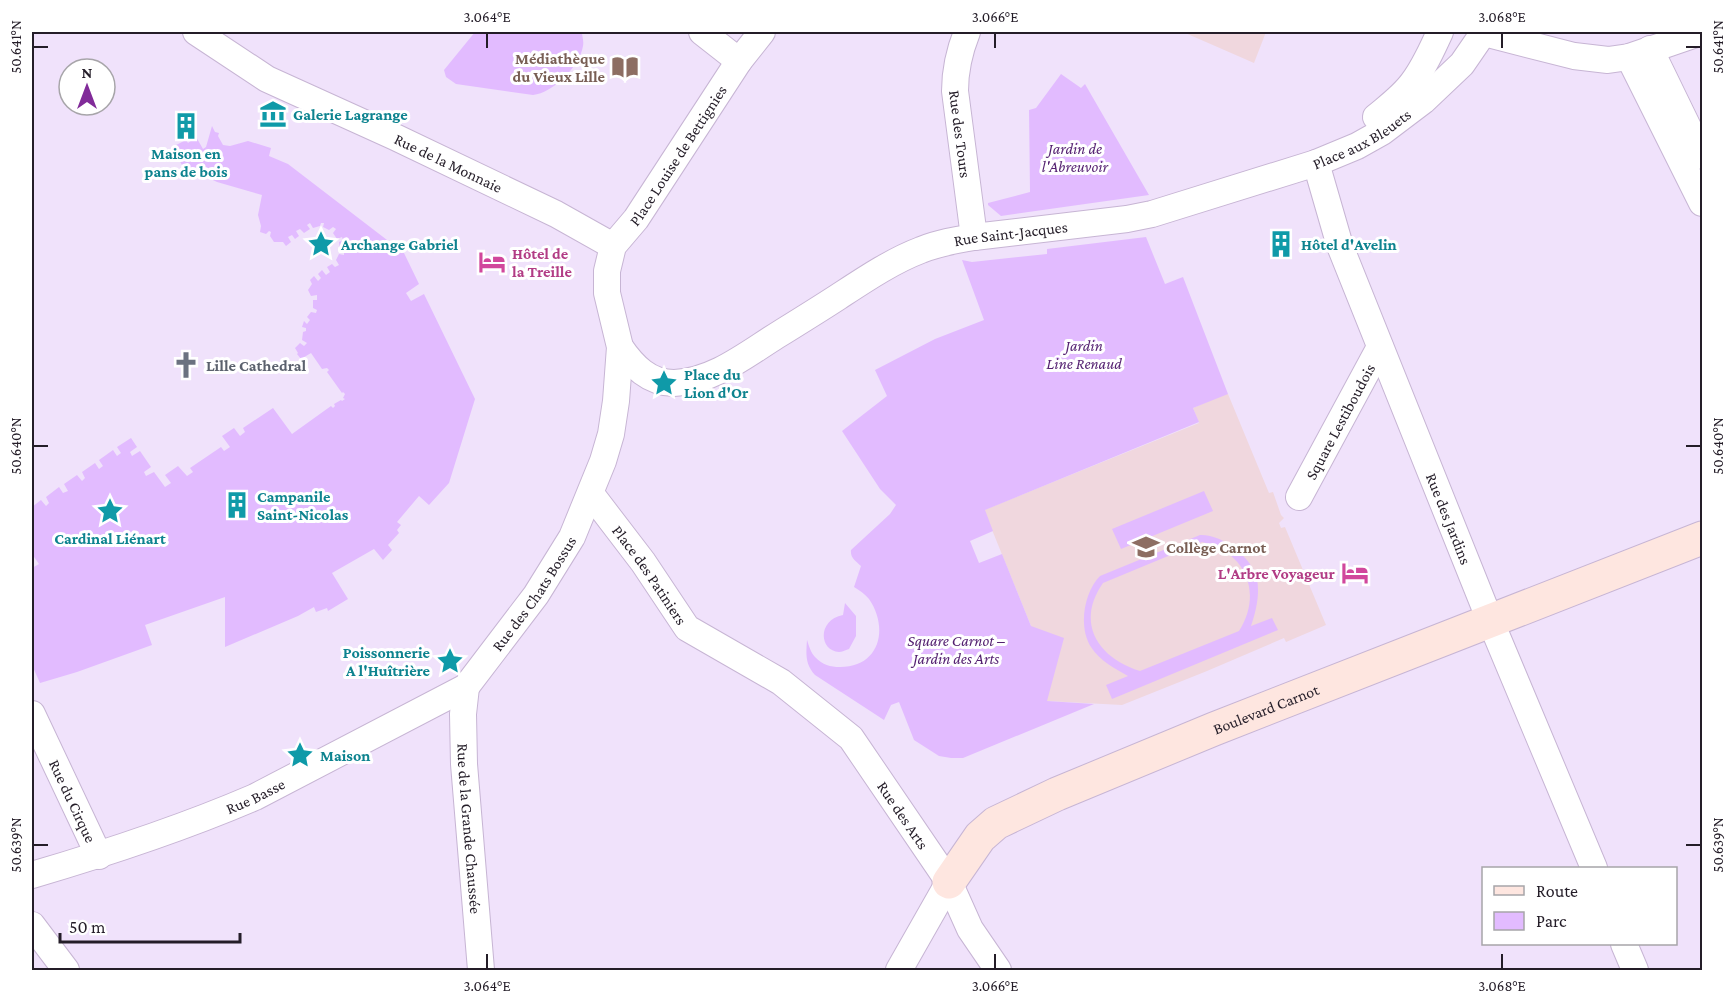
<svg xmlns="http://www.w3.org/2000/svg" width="1734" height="1002" font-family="'Crimson Pro',serif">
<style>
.education{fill:#f0d7de}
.green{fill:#e2bbff;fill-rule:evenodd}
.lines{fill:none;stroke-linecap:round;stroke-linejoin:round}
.street-casing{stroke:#c7b5d4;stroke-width:28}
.secondary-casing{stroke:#c7b5d4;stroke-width:35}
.street{stroke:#fff;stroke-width:26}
.secondary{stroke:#fee6e0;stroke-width:33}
.ticks{fill:none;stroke:#241d28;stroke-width:2}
.labels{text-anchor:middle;stroke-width:6;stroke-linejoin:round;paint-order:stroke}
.education-label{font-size:16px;font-weight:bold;fill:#785e54;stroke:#fff;text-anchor:end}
.culture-label{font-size:16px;font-weight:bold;fill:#0d838f;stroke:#fff;text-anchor:start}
.street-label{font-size:16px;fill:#241d28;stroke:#fff}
.park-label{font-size:16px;font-style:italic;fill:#531f70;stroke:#fff}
.hotel-label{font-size:16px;font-weight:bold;fill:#b23c85;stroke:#fff;text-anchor:start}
.worship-label{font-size:16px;font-weight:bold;fill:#5b616d;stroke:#fff;text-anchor:start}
.neatline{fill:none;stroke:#241d28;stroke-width:2}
.ticks-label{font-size:15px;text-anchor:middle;fill:#241d28}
</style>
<rect width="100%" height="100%" fill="#f0e2fb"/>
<!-- education -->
<path class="education" d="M1183,32h83l-12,31z
M1224,394h4l41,99 4,-1 8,23 3,3 -5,5 2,5 4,-1 41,98 -40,17 -2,-4 -77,33 -85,34 -75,-4 -16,-75 -47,-116 215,-87 -6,-15z"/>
<!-- green -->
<path class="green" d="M475,32h107c0,4 2,9 1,14 -3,20 -30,47 -50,49l-77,-11 -10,-7 -2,-7z
M1061,74l20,14 4,-4 64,111 -148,21 -13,-11v-2l42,-11 -1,-82 7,-2z
M212,126l3,6 4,1 -1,3 5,9 7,1 18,-5 23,7 -2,8 19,8 116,89 15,31 -13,9 5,8 13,-7 51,105 -26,84 -20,22 -10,-9 -22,26 4,3 -4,5 2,3 -11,12 4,5 -9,10 -9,-11 -42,24 16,26 -20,12 -1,-3 -11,4 -2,-5 -16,9 -73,31v-50l-80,28 7,20 -75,27 -37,11 -8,-18v-97l7,-4 -7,-10v-47l9,-7 5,6 3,-3 -3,-6 13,-10 4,6 5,-2 -4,-7 13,-9 5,6 3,-3 -3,-6 13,-9 4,6 4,-3 -4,-6 14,-10 4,6 4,-3 -4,-6 14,-9 6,9 -7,5 2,4 8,-5 11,16 -7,5 2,4 8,-4 11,15 6,-4 -6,-8 13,-9 9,10 6,-4 -3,-4 31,-21 3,4 6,-4 -8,-11 12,-8 6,8 5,-4 -2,-4 30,-20 19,26 39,-28 2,2 2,-2 -1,-2 7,-4 1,1 3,-2 -2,-1 2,-4 -2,-2 -1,1 -15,-21 2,-2 -2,-2 -5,1 -11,-16 -10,6 -4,-5 1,-1 -3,-5 5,-5 4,3 3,-3 -5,-3 1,-8 3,-1v-3l-4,-1 2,-6 3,3 3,-4 -3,-3 4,-5 5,1 1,-3 -4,-2v-8h4v-5l-6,1 -3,-6 4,-6 -2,-4 4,-4 4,5 3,-3 -3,-4 4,-4 4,5 4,-3 -3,-5 5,-3 3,3 4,-2 -3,-5 3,-6 5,1v-4l-4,-1 -1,-8 4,-2 -1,-3 -5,2 -4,-6 3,-4 -3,-2 -4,3 -6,-3 1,-4h-3l-1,3 -7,2 -3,-5 -3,2 3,4 -6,4 -4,-4 -4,2 3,5 -4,3 -3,-4 -4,2 3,5 -5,4 -3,-4h-9l-4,-6 1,-4 -2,-1 -3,3 -6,-2 1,-6 -3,-11 4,-20 -45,-13 -35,-17 -10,-18 14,-7 2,3 4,-3 -2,-2 5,-3 8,14 3,-2z
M1146,237l19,47 18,-7 45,117 -35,14 6,14 -214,88 8,21 -23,10 9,22 23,-9 29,72 33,12 -17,63 47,3 -131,54h-12l-12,-2 -25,-16 -15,-38 -8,3 -7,15 -69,-45c-10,-11 -9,-21 -8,-35 2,6 4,13 8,17 8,8 15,10 25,10 40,0 49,-39 29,-68 -4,-5 -10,-9 -15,-12l7,-21c-5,-5 -11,-8 -10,-16l39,-36 6,-9 -16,-16 -38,-58 45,-35 -12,-26 60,-31 49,-19 -22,-60 10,2 75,-8v-5z
M1204,491l9,20 -92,38 -9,-20z
M1200,535c22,-1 52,22 57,44 3,16 -1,32 -6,47l21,-8 6,12 -166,69 -6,-14 22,-9c-14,-8 -28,-15 -37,-29 -13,-20 -7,-55 9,-71zM1202,542c44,10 61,51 37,89l-99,40c-42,-13 -65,-48 -37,-88z
M845,603l11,13v20l-7,13c-4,1 -7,3 -10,3 -20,-1 -22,-32 4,-37z"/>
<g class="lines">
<defs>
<g id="street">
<path id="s1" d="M196,32l71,47 128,58 161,77 57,32"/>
<path d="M702,32l37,29"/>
<path id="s2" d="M967,32c-8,20 -12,37 -12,59l19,146"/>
<path d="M1480,32l94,24 34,4 21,-3 73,-25"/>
<path d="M1650,49l52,107"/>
<path d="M1629,57l73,146"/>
<path d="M1376,117c13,-11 27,-21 37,-35 12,-16 19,-33 27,-50"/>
<path id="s3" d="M1316,163l24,83 145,362 109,260"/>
<path id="s4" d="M620,347c13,19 29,36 54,36 38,-1 72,-28 102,-47 21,-13 42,-26 62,-39 26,-17 54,-36 83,-47 17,-7 35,-10 53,-13l153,-18 25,-5 164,-51 41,-17 25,-14 41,-31 39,-37 22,-32"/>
<path id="s5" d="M591,494l52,68 44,66 94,54 70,56 98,144 21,47 28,41"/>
<path id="s6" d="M1299,497l81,-150"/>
<path id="s7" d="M466,687l-3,27 1,50 17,206"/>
<path id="s8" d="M32,714l67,142"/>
<path id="s9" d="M32,875c75,-22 151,-47 223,-78l211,-110 70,-92 36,-58 31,-76 8,-27 5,-33 4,-54 -13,-54v-22l6,-25 23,-27 103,-158 23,-29"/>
<path d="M32,925l34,45"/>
<path d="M1624,944l11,26"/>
<path d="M899,970l50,-88"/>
</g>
<g id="secondary">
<path id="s10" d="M949,882l31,-45 16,-14 61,-29 157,-65 488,-191"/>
</g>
</defs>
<!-- street casing -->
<use href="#street" class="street-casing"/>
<!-- secondary casing -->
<use href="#secondary" class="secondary-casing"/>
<!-- street -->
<use href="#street" class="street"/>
<!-- secondary -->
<use href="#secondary" class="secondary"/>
</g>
<!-- ticks -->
<path class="ticks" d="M487,33v15M995,33v15M1502,33v15M33,47h15M1686,47h15M33,446h15M1686,446h15M33,845h15M1686,845h15M487,954v15M995,954v15M1502,954v15"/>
<!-- icons -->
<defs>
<symbol id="library-bare" viewBox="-9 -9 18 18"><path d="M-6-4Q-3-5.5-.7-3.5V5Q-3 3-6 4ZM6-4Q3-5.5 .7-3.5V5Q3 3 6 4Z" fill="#8d6e63" stroke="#fff" stroke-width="2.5" paint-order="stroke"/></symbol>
<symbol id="museum-bare" viewBox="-9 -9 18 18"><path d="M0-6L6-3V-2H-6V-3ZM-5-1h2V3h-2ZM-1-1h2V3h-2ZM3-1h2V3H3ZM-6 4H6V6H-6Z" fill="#0f9aa8" stroke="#fff" stroke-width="2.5" paint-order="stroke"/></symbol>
<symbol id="building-bare" viewBox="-9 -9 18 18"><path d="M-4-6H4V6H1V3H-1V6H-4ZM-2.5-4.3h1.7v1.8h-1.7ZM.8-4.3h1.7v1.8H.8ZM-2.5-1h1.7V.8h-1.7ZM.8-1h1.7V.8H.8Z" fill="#0f9aa8" stroke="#fff" stroke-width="2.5" paint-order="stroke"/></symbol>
<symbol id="sight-bare" viewBox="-9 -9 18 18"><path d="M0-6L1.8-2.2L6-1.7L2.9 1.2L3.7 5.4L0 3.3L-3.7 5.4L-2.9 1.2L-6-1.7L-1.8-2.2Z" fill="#0f9aa8" stroke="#fff" stroke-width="2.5" paint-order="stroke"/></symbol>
<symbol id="hotel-bare" viewBox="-9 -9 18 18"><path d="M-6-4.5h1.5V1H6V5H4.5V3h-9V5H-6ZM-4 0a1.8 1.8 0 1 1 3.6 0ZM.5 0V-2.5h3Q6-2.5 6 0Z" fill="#d1479c" stroke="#fff" stroke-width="2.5" paint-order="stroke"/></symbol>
<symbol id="church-bare" viewBox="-9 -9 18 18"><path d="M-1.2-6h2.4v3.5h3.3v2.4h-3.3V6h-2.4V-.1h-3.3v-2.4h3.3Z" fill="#6b7280" stroke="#fff" stroke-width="2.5" paint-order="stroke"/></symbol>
<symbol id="school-bare" viewBox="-9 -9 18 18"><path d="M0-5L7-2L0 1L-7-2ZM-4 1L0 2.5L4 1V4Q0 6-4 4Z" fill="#8d6e63" stroke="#fff" stroke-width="2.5" paint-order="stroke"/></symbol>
</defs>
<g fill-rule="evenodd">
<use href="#library-bare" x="606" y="48" width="38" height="38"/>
<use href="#museum-bare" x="254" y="95" width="38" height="38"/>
<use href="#building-bare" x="167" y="107" width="38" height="38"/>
<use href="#sight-bare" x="302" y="225" width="38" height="38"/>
<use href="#building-bare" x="1262" y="225" width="38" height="38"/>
<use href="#hotel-bare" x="473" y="243" width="38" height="38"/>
<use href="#church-bare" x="167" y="346" width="38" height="38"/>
<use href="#sight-bare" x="645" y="364" width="38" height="38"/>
<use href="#building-bare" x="218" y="486" width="38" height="38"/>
<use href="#sight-bare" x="91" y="492" width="38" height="38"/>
<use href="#school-bare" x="1127" y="528" width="38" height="38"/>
<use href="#hotel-bare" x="1336" y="554" width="38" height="38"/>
<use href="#sight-bare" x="431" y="642" width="38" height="38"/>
<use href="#sight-bare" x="281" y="736" width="38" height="38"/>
</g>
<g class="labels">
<!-- education labels -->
<g class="education-label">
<text x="605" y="64">Médiathèque<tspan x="605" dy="18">du Vieux Lille</tspan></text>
<text x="1166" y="553" text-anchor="start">Collège Carnot</text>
</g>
<!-- culture labels -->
<g class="culture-label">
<text x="293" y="120">Galerie Lagrange</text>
<text x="186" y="159" text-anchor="middle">Maison en<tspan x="186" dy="18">pans de bois</tspan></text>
<text x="341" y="250">Archange Gabriel</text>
<text x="1301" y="250">Hôtel d'Avelin</text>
<text x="684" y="380">Place du<tspan x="684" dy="18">Lion d'Or</tspan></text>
<text x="257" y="502">Campanile<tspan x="257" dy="18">Saint-Nicolas</tspan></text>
<text x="110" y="544" text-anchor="middle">Cardinal Liénart</text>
<text x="430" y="658" text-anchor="end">Poissonnerie<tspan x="430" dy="18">A l'Huîtrière</tspan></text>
<text x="320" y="761">Maison</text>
</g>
<!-- street labels -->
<g class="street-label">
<text dy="6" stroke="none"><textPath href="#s4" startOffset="808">Place aux Bleuets</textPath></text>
<text dy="6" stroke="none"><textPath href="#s2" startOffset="104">Rue des Tours</textPath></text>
<text dy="6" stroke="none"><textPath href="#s9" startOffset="1071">Place Louise de Bettignies</textPath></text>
<text dy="6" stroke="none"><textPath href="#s1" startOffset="285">Rue de la Monnaie</textPath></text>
<text dy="6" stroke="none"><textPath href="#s4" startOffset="442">Rue Saint-Jacques</textPath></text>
<text dy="6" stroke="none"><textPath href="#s6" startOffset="86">Square Lestiboudois</textPath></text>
<text dy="6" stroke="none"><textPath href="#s3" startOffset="380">Rue des Jardins</textPath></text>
<text dy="6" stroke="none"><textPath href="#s5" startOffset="100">Place des Patiniers</textPath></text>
<text dy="6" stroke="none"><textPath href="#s9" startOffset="590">Rue des Chats Bossus</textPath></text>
<text dy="6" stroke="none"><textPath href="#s10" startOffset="369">Boulevard Carnot</textPath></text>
<text dy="6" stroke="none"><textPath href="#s9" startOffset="237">Rue Basse</textPath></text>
<text dy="6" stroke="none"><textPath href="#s8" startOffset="96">Rue du Cirque</textPath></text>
<text dy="6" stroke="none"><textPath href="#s5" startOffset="456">Rue des Arts</textPath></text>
<text dy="6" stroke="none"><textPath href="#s7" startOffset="142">Rue de la Grande Chaussée</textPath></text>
</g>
<!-- park labels -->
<g class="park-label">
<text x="1075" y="154">Jardin de<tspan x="1075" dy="18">l'Abreuvoir</tspan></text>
<text x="1084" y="351">Jardin<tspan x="1084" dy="18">Line Renaud</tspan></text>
<text x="956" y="646">Square Carnot –<tspan x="956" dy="18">Jardin des Arts</tspan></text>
</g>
<!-- hotel labels -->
<g class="hotel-label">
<text x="512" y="259">Hôtel de<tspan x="512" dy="18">la Treille</tspan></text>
<text x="1335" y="579" text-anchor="end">L'Arbre Voyageur</text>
</g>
<!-- worship labels -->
<g class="worship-label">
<text x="206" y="371">Lille Cathedral</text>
</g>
</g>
<!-- border -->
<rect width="1734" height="1002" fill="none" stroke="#ffffff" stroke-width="66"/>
<!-- legend -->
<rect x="1482" y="867" width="195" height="78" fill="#ffffff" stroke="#a7a5a9" stroke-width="1.5"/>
<rect x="1494" y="886" width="30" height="9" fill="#fee6e0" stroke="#a7a5a9" stroke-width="1.5"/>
<text x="1536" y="897" font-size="18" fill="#241d28">Route</text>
<rect x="1494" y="912" width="30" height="18" fill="#e2bbff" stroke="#a7a5a9" stroke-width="1.5"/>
<text x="1536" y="927" font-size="18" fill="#241d28">Parc</text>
<!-- north arrow -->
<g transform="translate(87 87)"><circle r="28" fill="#ffffff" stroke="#a7a5a9" stroke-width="1.5"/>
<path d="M0-4.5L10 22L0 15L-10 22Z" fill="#812b99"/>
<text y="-9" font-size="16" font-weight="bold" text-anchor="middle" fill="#241d28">N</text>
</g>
<!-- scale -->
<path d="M60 933v9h180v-9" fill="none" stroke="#241d28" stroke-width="3"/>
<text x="69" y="933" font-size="18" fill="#241d28" stroke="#ffffff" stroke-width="4.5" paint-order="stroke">50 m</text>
<rect x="33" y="33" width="1668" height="936" class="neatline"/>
<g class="ticks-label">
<text x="487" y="22">3.064°E</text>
<text x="995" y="22">3.066°E</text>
<text x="1502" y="22">3.068°E</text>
<text transform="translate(16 47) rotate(-90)" y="5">50.641°N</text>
<text transform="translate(1718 47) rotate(-90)" y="5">50.641°N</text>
<text transform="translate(16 446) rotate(-90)" y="5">50.640°N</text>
<text transform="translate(1718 446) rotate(-90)" y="5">50.640°N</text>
<text transform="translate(16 845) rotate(-90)" y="5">50.639°N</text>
<text transform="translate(1718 845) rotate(-90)" y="5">50.639°N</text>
<text x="487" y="991">3.064°E</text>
<text x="995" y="991">3.066°E</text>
<text x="1502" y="991">3.068°E</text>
</g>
</svg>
